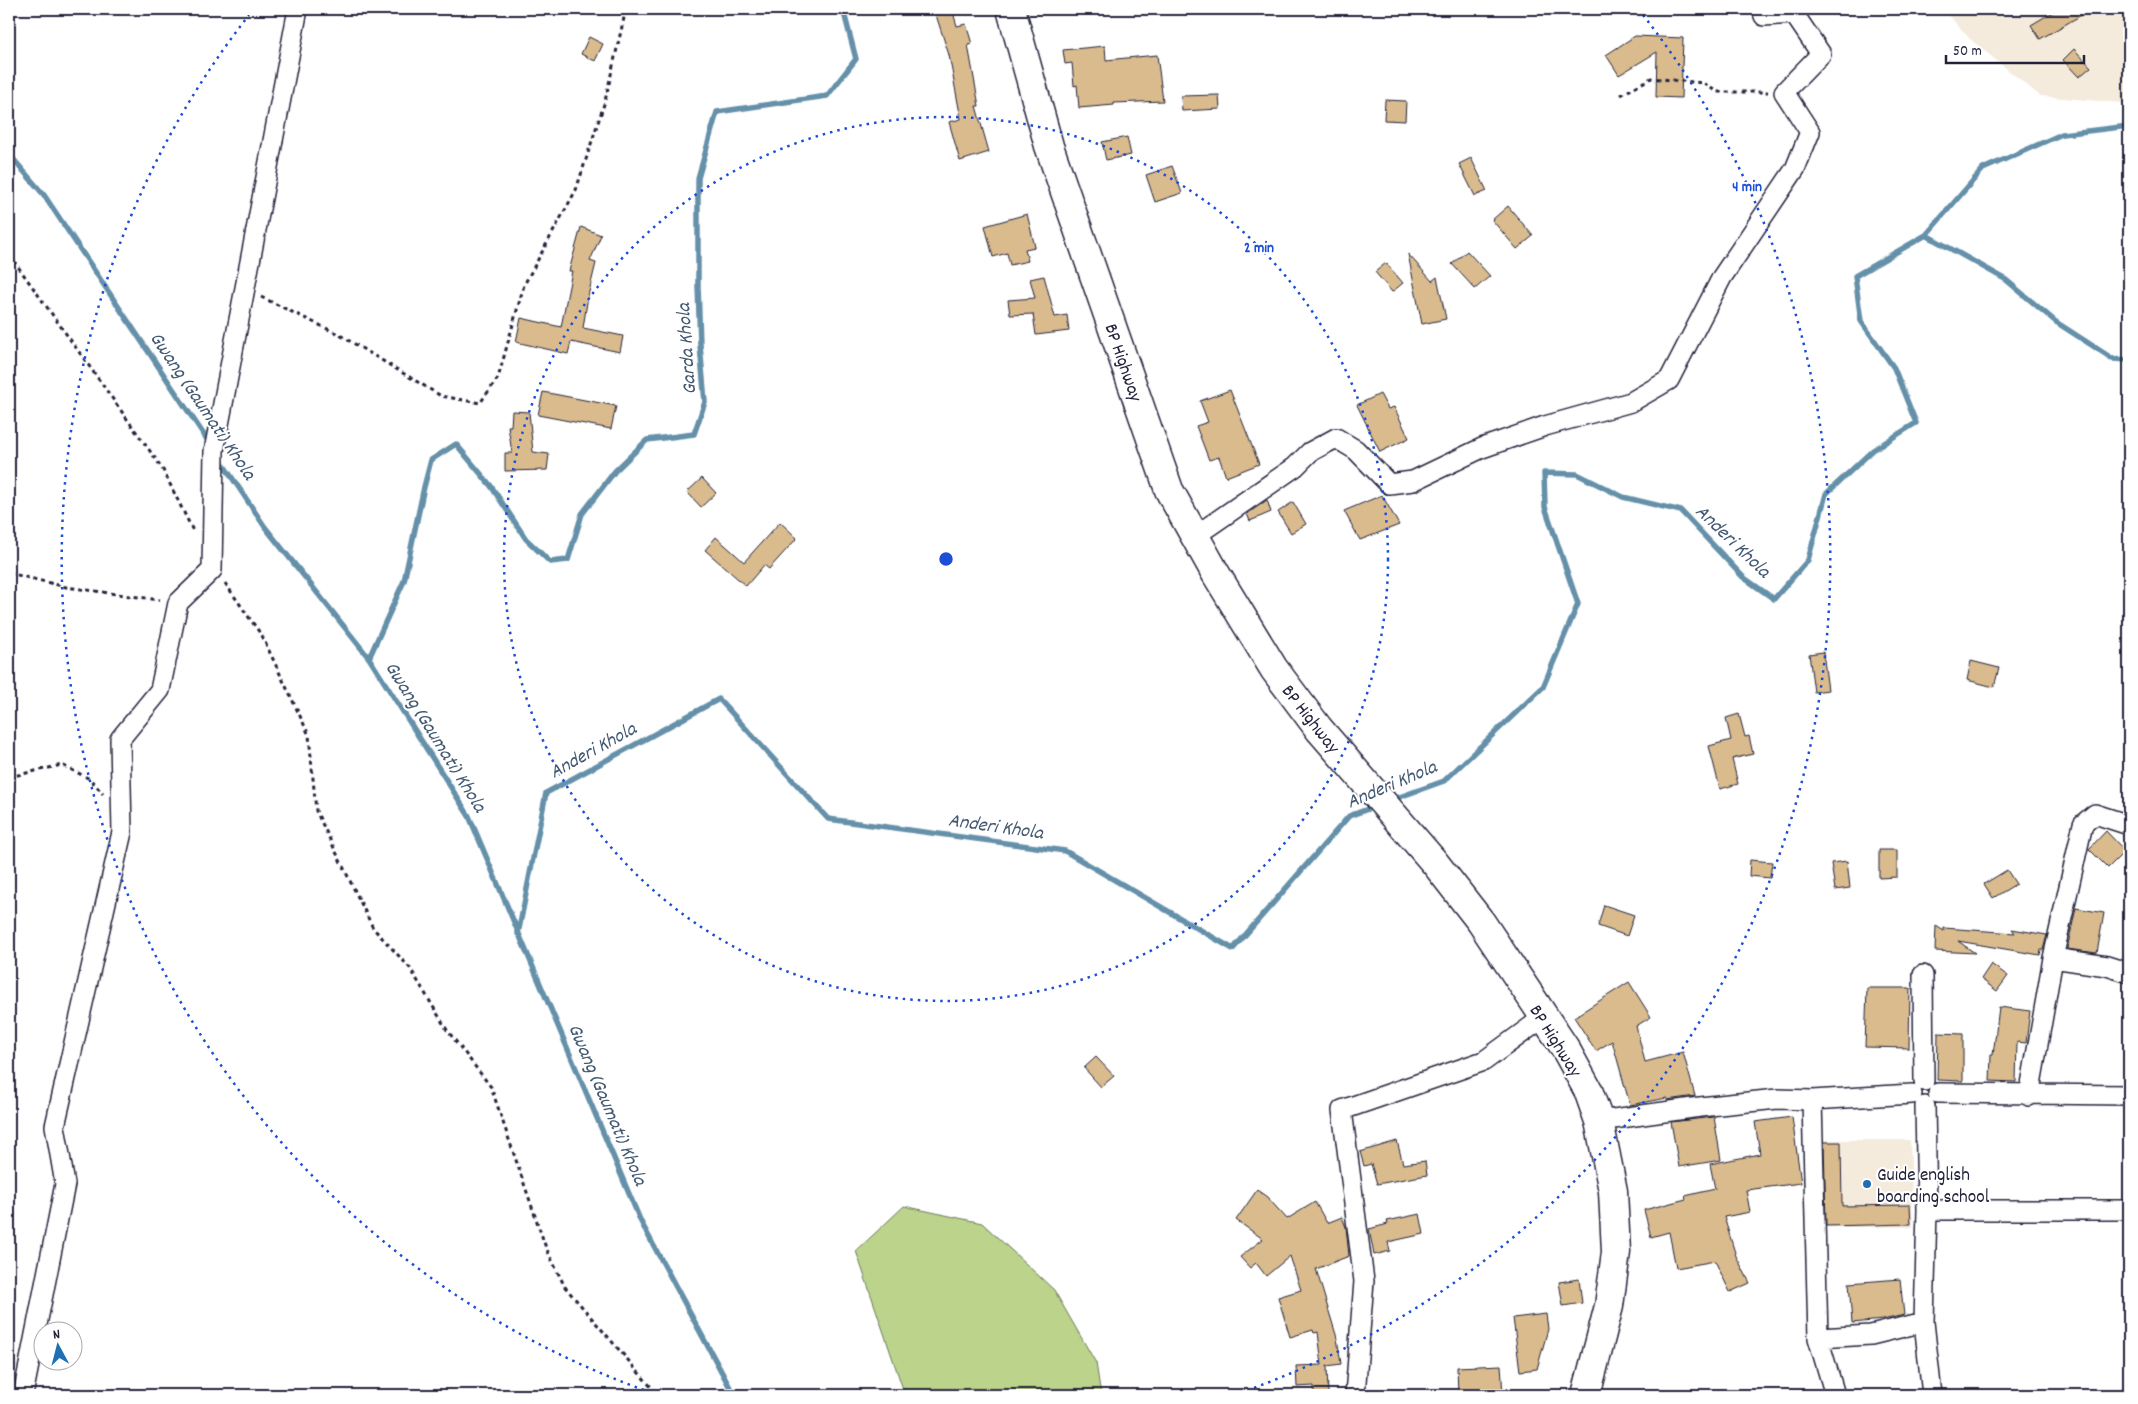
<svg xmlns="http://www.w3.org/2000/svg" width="2138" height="1404" font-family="Dekko,sans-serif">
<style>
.built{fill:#f4ebdd}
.green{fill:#bbd38a;stroke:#6e7a62}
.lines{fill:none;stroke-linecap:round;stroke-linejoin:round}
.stream{stroke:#6590a9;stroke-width:5.5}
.building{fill:#d9bb8d;stroke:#22223b}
.minor-casing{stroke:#22223b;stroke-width:22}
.highway-casing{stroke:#22223b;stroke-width:31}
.path{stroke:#22223b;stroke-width:3;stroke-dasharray:4 4;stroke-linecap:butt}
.minor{stroke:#fff;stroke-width:19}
.highway{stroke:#fff;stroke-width:28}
.ring{fill:none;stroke:#1d4ed8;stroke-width:2.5;stroke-dasharray:2.5 5}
.poi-dot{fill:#1f6fb2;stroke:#fff;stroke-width:2}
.labels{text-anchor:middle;stroke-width:4;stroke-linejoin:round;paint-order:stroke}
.street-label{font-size:19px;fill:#22223b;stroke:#fff}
.poi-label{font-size:19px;fill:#22223b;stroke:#fff;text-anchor:start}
.water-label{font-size:20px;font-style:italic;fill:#435972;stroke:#fff}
.centre{fill:#1d4ed8;stroke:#fff;stroke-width:2.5}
.ring-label{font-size:15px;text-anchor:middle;font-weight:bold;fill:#1d4ed8;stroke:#fff;stroke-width:4;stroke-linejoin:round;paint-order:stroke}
</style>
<rect width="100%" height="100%" fill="#fff"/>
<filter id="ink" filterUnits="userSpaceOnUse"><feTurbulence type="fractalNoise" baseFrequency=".02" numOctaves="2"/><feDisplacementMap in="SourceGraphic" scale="10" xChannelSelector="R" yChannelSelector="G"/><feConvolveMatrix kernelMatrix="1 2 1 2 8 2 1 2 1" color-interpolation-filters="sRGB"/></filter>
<g filter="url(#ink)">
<!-- built -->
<path class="built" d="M1943,9h186v90l-7,4 -82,-7 -70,-57z
M1823,1140h87l3,87h-89z"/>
<!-- green -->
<path class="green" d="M904,1206l78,17 72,67 42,73 5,32h-196l-49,-144z"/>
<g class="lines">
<!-- stream -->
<path class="stream" d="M9,154l35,41 166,249
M1926,235l79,44 51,43 57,37 16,1
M219,458l46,69 104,131 100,158 172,406 93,173
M369,658l35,-77 20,-94 7,-27 25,-16 35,42 35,53 24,23 18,-2 14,-46 33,-43 32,-31 47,-6 11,-32 -5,-57 -2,-60v-107l19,-66 110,-16 29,-37 -13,-50
M1391,800l53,-19 99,-94 35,-83 -33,-97 -1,-34 33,1 46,23 58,14 62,66 31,22 34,-39 18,-66 47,-44 43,-27 -22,-55 -33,-47 -6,-45 71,-41 57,-66 79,-35 67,-8
M518,934l28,-141 173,-94 109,120 237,32 168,98 116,-133 27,-10"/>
</g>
<!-- building -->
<path class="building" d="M934,9h18l5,17 9,-2 6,20 -4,1 11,61h-3l13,46 -29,9 -11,-39 12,-3 -12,-64z
M2058,9h34l-52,30 -9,-14z
M1635,36l48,2 -2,60 -25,-1 1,-45 -38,23 -13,-20z
M589,37l14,7 -8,17 -14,-7z
M1105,46l1,14 51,-5 6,46 -49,2v2l-35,3 -2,-23 -3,1 -2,-23 -7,1 -2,-14z
M2074,49l17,18 -12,10 -16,-17z
M1219,95l1,14 -38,2 -1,-15z
M1385,100l21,1 -1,20 -21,-1z
M1127,137l4,18 -25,5 -4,-18z
M1471,158l16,33 -12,5 -16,-32z
M1172,166l10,27 -27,9 -9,-27z
M1508,206l25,30 -16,13 -25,-29z
M1027,214l8,33 -10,2 3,12 -18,4 -3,-12 -14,4 -8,-31z
M581,227l20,8 -11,26 6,2 -8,33 -5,32 40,8 -3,16 -49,-10 -3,12 -52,-12 5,-24 40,9 11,-56h-3z
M1467,251l23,25 -15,13 -23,-25z
M1408,254l24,27 5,-4 9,42 -24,5z
M1386,263l17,20 -11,9 -17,-20z
M1044,276l11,41 12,-2 2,16 -33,4 -3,-21 -23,1 -2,-15 27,-2 -5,-19z
M1230,390l29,74 -33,13 -7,-20 -10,3 -13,-34 12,-4 -8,-21z
M543,392l73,14 -5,23 -73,-14z
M1380,394l8,15 6,-2 15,31 -29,14 -23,-47z
M512,411l17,1 4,40 16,2 -2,16 -42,1v-18h7l-4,-27h3z
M702,478l14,15 -15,14 -14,-15z
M1382,495l17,30 -39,15 -16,-29z
M1267,500l4,12 -21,9 -3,-7z
M1293,502l13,22 -15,9 -13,-21z
M780,522l17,16 -28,31 -5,-4 -18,21 -41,-36 11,-13 28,25z
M1823,652l5,38 -14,2 -5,-38z
M1971,661l28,7 -5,19 -27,-7z
M1739,714l6,23 4,-1 4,18 -21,5 6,25 -18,5 -11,-43 22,-6 -5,-22z
M2106,831l19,20 -17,17 -19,-19z
M1879,850h18v27l-18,1z
M1750,860l22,2 -2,16 -21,-2z
M1847,861l3,27 -15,2 -4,-27z
M2007,870l9,14 -23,14 -9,-14z
M1604,905l30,10 -7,21 -29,-10z
M2076,908l28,5 -7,40 -30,-4z
M1936,926l8,5v-3l71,5 -3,-4 35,6 -4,15h-2l-1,5 -82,-14 17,12 -40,-2z
M1991,964l17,12 -11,15 -16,-12z
M1629,982l22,35 -15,9 9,36 38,-10 12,44 -28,4v-2l-37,7 -18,-64 -16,10 -22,-34z
M1867,988h43l-1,60 -44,-1z
M1999,1007l31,4 -4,32 -9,-1 -1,40 -26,-1 1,-26h2z
M1938,1033l25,1v47l-26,-1z
M1096,1057l18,19 -13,11 -17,-19z
M1714,1117l7,43 -42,7 -8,-45z
M1792,1117l9,66 -55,7 4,22 -26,5 12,39 14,27 -20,9 -15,-31 -39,7 -7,-36 -18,5 -7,-27 42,-11 -1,-3 30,-7 -5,-25 50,-10 -5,-32z
M1397,1141l6,23 22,-3 2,14 -50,9 -6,-20 -7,2 -4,-14z
M1824,1142h17l1,64 68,-1 1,19 -85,2z
M1257,1190l10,7 20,22 28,-17 12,21 15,-6 4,10 3,29 -33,13 21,69 4,26 -14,2 1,29h-14v-9l-17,1 -1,-21 26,-1 -4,-33 -4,1 -1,-3 -23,7 -12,-40 23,-7 -11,-34 -24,20 -10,-13 -6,5 -10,-11 23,-18 -27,-19z
M1420,1214l4,20 -36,8 2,9 -16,4 -5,-26 19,-5 -1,-3z
M1579,1279l3,24 -19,3 -4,-24z
M1900,1279l4,36 -21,5 -31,3 -3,-40z
M1546,1314l2,15 -11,40 -17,2 -7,-53z
M1501,1365l2,30h-45l-1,-28z"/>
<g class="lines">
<defs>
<path id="minor" d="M1195,536l100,-69 15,-15 26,-14 20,12 33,34 24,-3 69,-33 63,-22 86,-24 38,-22 53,-103 73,-108 15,-37 -26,-40 37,-38 -27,-40 -30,2 -2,-7
M2053,958l54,8 22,7
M1923,975l1,106
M1938,1093l191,2
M2029,1096l24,-138 30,-134 12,-10 34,11
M1812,1100l6,238 17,57
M1925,1106l2,104 -3,112 8,73
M1599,1121l101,-14 77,-8 35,1 100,-6
M1927,1210h202
M1818,1338l53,-3 53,-13
M23,1395l42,-211 -10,-58 67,-294 -2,-93 40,-49 18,-87 34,-33 2,-119 84,-442
M1355,1395l9,-114 -22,-171 142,-49 60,-44"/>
<path id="highway" d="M1011,9l38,137 120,344 47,84 58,95 45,60 116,134 46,59 84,126 23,42 11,31 14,70 3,61 -7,54 -23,89"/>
</defs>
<!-- minor casing -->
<use href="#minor" class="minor-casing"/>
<!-- highway casing -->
<use href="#highway" class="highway-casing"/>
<!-- path -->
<path class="path" d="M1621,95l30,-17 52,5 14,9h51
M9,254l153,214 32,65
M261,297l77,37 103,62 39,7 18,-25 26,-93 52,-95 29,-89 21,-92
M9,573l57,14 94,13
M225,583l37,53 47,99 7,76 57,117 37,40 37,62 44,57 55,161 19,39 93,108
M9,777l53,-12 28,14 13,15"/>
<!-- minor -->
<use href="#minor" class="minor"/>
<!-- highway -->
<use href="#highway" class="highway"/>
</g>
</g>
<!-- distance rings -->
<g class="ring">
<circle cx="946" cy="559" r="442"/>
<path d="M658 1395A884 884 0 0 1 249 15M1643 15A884 884 0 0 1 1234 1395"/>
</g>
<!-- markers -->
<circle class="poi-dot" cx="1867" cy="1184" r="5"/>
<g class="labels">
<!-- street labels -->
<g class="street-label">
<text transform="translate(1125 362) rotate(71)" y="7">BP Highway</text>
<text transform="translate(1312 718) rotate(52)" y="7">BP Highway</text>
<text transform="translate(1557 1040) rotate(58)" y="7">BP Highway</text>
</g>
<!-- poi labels -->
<g class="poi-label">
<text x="1877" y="1180">Guide english<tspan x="1877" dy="22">boarding school</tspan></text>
</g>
<!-- water labels -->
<g class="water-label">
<text transform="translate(685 349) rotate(-94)" y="7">Garda Khola</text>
<text transform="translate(204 405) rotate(56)" y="7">Gwang (Gaumati) Khola</text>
<text transform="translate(1734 540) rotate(44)" y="7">Anderi Khola</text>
<text transform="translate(437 736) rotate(58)" y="7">Gwang (Gaumati) Khola</text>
<text transform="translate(592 749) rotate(-29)" y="7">Anderi Khola</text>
<text transform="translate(1391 783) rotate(-23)" y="7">Anderi Khola</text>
<text transform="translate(996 825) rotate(8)" y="7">Anderi Khola</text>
<text transform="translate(609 1104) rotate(67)" y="7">Gwang (Gaumati) Khola</text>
</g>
</g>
<circle cx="946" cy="559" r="8" class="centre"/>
<g class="ring-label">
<text x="1747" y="191">4 min</text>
<text x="1259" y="252">2 min</text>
</g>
<!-- margin -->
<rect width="2138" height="1404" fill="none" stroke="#fff" stroke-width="30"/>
<rect x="15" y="15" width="2108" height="1374" fill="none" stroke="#22223b" stroke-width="2" filter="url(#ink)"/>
<!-- north arrow -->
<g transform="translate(58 1346) rotate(353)"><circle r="24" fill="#ffffff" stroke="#a7a7b1"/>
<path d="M0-4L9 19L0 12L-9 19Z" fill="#1f6fb2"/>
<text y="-8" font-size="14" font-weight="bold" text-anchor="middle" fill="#22223b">N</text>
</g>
<!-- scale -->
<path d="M1946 55v8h138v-8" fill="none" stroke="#22223b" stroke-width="2.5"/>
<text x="1953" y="55" font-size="15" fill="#22223b" stroke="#ffffff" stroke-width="4" paint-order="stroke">50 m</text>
</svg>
